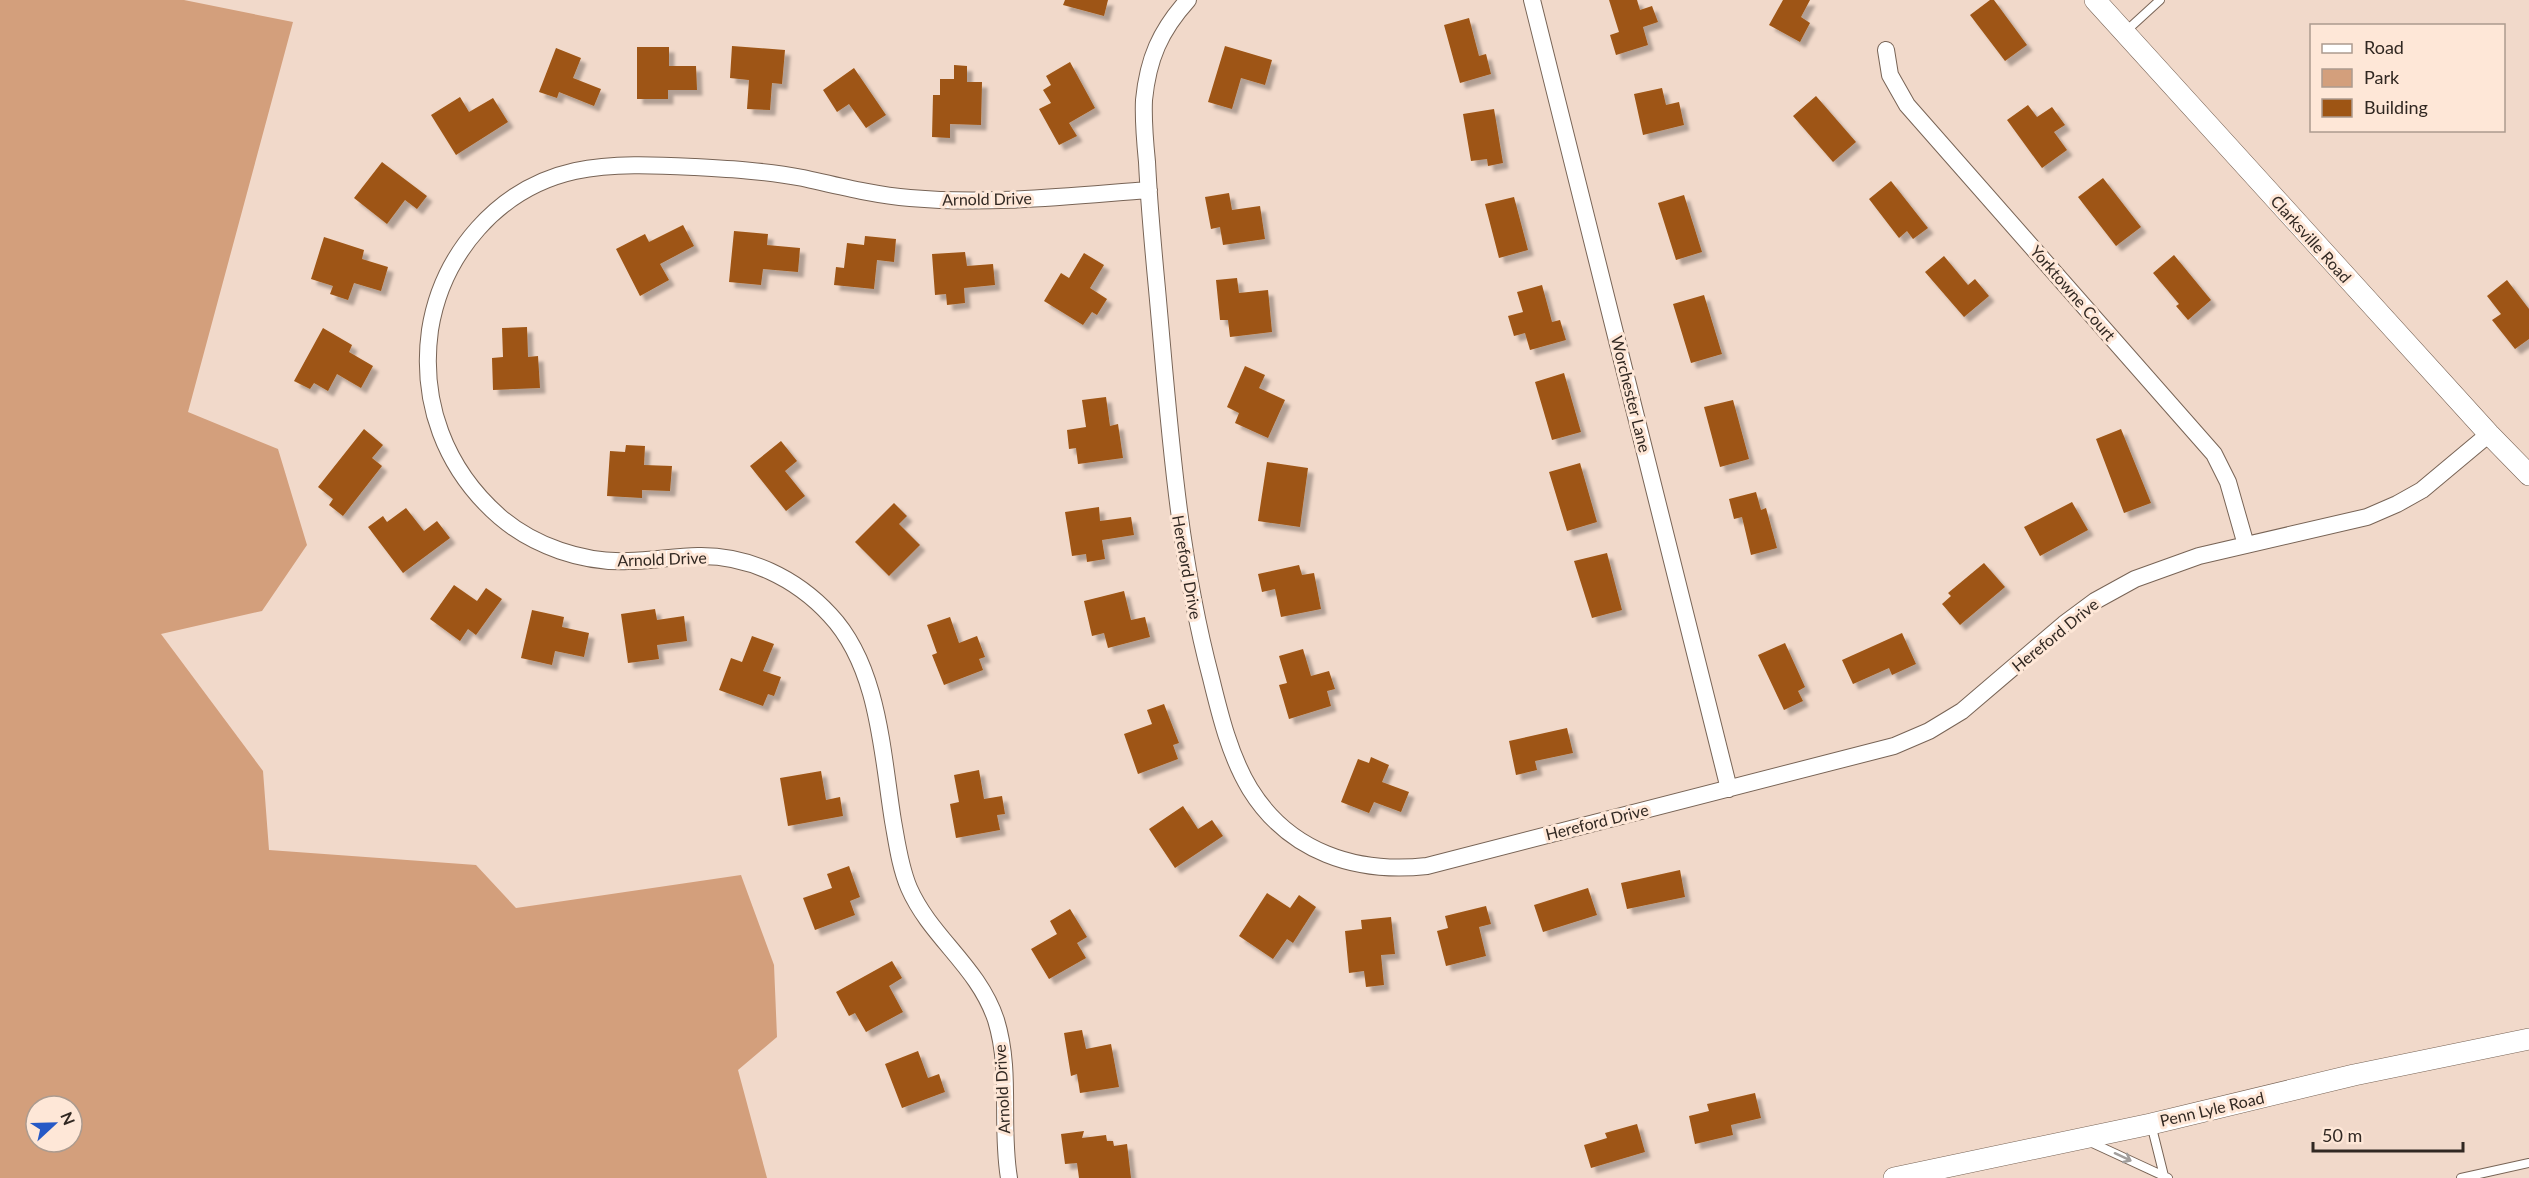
<svg xmlns="http://www.w3.org/2000/svg" width="2529" height="1178" font-family="Lato,sans-serif">
<style>
.green{fill:#d39f7c;fill-rule:evenodd}
.building{fill:#9e5514;filter:url(#shadow)}
.lines{fill:none;stroke-linecap:round;stroke-linejoin:round}
.service-casing{stroke:#786456;stroke-width:10}
.minor-casing{stroke:#786456;stroke-width:18}
.tertiary-casing{stroke:#786456;stroke-width:22}
.service{stroke:#fff;stroke-width:8}
.minor{stroke:#fff;stroke-width:16}
.tertiary{stroke:#fff;stroke-width:21}
.oneway{stroke:#a29e9c}
.labels{text-anchor:middle;stroke-width:6;stroke-linejoin:round;paint-order:stroke}
.street-label{font-size:16px;fill:#312822;stroke:#fee7d7}
</style>
<defs>
<filter id="shadow"><feDropShadow dx="5.5" dy="5.5" stdDeviation="1.5" flood-color="#0004"/></filter>
</defs>
<rect width="100%" height="100%" fill="#f1d9ca"/>
<!-- green -->
<path class="green" d="M0,0h184l109,22 -105,390 90,37 29,96 -45,66 -101,23 102,137 6,79 207,15 40,43 225,-33 33,90 3,72 -39,33 29,108h-767zM36,1106h36v36h-36z"/>
<!-- building -->
<path class="building" d="M1065,0h43l-4,16 -41,-11z
M1609,0h28l3,10 12,-4 6,16 -15,5 5,18 -32,10 -6,-20 9,-3z
M1783,0h27l-9,17 9,6 -10,19 -31,-17z
M1990,0h4l33,45 -22,16 -35,-46z
M1469,18l10,38 7,-2 5,20 -31,9 -16,-58z
M732,46l53,4 -3,34 -10,-1 -2,27 -23,-1 2,-29 -19,-2z
M1225,46l47,14 -7,25 -24,-7 -9,31 -24,-7z
M637,47h32v19h27l1,24h-29v9h-31z
M556,48l25,10 -8,20 28,11 -7,17 -35,-14 -2,6 -18,-6z
M1070,62l25,46 -26,15 8,13 -18,9 -20,-36 12,-6 -8,-13 8,-5 -5,-9z
M954,65l13,1v16h15l-1,43 -31,-1v14l-18,-1 1,-42h7v-16h14z
M854,68l32,47 -20,13 -17,-24 -12,8 -14,-22z
M1662,88l4,17 13,-3 5,23 -41,10 -9,-41z
M1816,96l40,46 -23,20 -40,-46z
M460,97l9,15 24,-14 15,24 -52,33 -25,-40z
M2028,105l9,12 15,-10 13,18 -11,7 13,18 -25,18 -35,-48z
M1494,109l9,54 -15,3 -1,-7 -16,2 -8,-47z
M382,162l45,34 -10,13 -12,-9 -18,24 -33,-26z
M2103,178l38,49 -25,19 -38,-49z
M1891,181l37,47 -15,11 -6,-8 -8,7 -30,-39z
M1229,193l3,17 28,-4 5,33 -42,6 -3,-18 -9,2 -6,-32z
M1684,195l18,57 -26,8 -18,-57z
M1514,197l14,53 -29,8 -14,-54z
M683,225l11,21 -34,18 9,16 -29,16 -24,-47 29,-15 4,8z
M734,231l34,3 -1,11 33,3 -2,24 -35,-3 -2,16 -32,-3z
M865,236l31,3 -2,23 -17,-2 -3,29 -40,-4 2,-18 8,1 3,-25 17,2z
M324,237l40,13 -2,9 26,8 -7,24 -27,-8 -6,17 -18,-6 3,-8 -22,-7z
M965,252l2,14 26,-2 2,21 -31,3 1,15 -18,2 -1,-11 -11,1 -3,-41z
M1084,253l20,12 -14,23 17,11 -10,16 -5,-3 -9,13 -39,-24 17,-28 8,5z
M2174,255l37,45 -23,20 -12,-14 3,-2 -26,-31z
M1944,256l24,29 7,-6 14,17 -25,21 -39,-45z
M1237,278l2,15 29,-3 4,42 -42,5 -2,-17h-8l-4,-40z
M2507,280l22,29v30l-14,10 -23,-29 9,-6 -14,-18z
M1542,285l10,37 8,-2 6,20 -36,10 -5,-17 -11,3 -6,-20 15,-4 -6,-20z
M1704,295l18,59 -31,9 -18,-59z
M527,327l1,30 10,-1 2,32 -47,2 -1,-32 11,-1 -1,-29z
M323,328l29,17 -3,7 24,14 -12,22 -24,-14 -9,17 -14,-8 -4,6 -16,-8z
M1245,366l20,9 -6,13 26,12 -17,38 -33,-15 4,-10 -12,-6z
M1564,373l17,59 -29,8 -17,-58z
M1106,397l4,29 8,-2 5,34 -45,6 -2,-16 -7,1 -2,-19 19,-3 -4,-27z
M1733,400l16,59 -29,8 -16,-60z
M364,429l19,16 -11,13 10,8 -39,50 -14,-11 4,-6 -15,-12z
M2121,429l30,74 -27,10 -28,-74z
M781,441l16,20 -12,10 20,25 -19,15 -36,-45z
M626,445l19,1 -1,19 28,1 -2,25 -28,-1v8l-35,-2 3,-45 15,1z
M1267,462l41,6 -8,59 -42,-6z
M1580,463l17,59 -30,9 -18,-59z
M1756,492l5,18 5,-2 11,40 -26,7 -9,-38 -8,2 -5,-20z
M2072,502l16,28 -48,26 -16,-29z
M894,503l13,13 -8,8 21,21 -31,31 -34,-34z
M1099,507l1,14 31,-4 3,18 -32,5 3,19 -18,3 -1,-8 -14,2 -7,-44z
M406,508l18,23 13,-10 13,17 -47,35 -35,-46 15,-11 4,6z
M1607,553l15,57 -30,8 -18,-57z
M1984,563l21,24 -45,38 -18,-21 9,-8 -3,-3z
M1299,565l3,10 12,-2 7,36 -40,8 -6,-28 -13,3 -4,-18z
M454,585l23,16 9,-13 16,11 -26,36 -8,-6 -8,12 -30,-22z
M1124,591l7,29 14,-3 5,20 -42,11 -4,-15 -12,3 -8,-35z
M655,609l2,11 27,-4 3,25 -30,4 2,14 -31,4 -7,-49z
M532,610l32,7 -2,10 27,6 -5,24 -29,-6 -3,14 -31,-7z
M950,617l9,26 18,-7 8,21 -6,2 4,11 -39,15 -12,-30 5,-2 -10,-28z
M1902,633l14,31 -24,11 -3,-7 -36,16 -11,-24z
M752,636l22,8 -11,27 18,6 -7,19 -6,-2 -5,12 -44,-16 12,-32 11,4z
M1785,643l20,44 -7,4 5,10 -19,9 -26,-55z
M1303,649l8,27 18,-5 6,18 -8,2 4,15 -42,13 -10,-34 8,-2 -8,-27z
M1164,704l15,39 -6,2 5,14 -40,15 -14,-40 28,-10 -5,-14z
M1567,728l6,25 -38,8 2,9 -21,5 -7,-34z
M1371,757l18,8 -7,17 27,10 -8,20 -27,-10 -5,11 -28,-11 17,-43 11,4z
M979,770l5,29 18,-3 3,18 -8,1 3,15 -44,8 -6,-34 9,-2 -5,-27z
M821,771l5,29 14,-3 3,19 -55,10 -8,-48z
M1183,806l15,23 14,-9 11,16 -48,32 -26,-39z
M849,866l11,31 -10,4 5,14 -40,15 -12,-32 29,-10 -5,-14z
M1680,870l5,27 -58,12 -6,-26z
M1588,888l9,27 -54,17 -9,-27z
M1267,893l23,15 9,-13 17,12 -23,36 -6,-4 -14,20 -34,-23z
M1486,906l5,18 -12,3 7,29 -40,10 -9,-35 11,-3 -3,-12z
M1070,909l17,28 -10,6 9,15 -37,21 -18,-30 26,-15 -7,-13z
M1391,917l4,37 -14,1 3,30 -18,2 -2,-16 -15,2 -4,-42 17,-2 -1,-9z
M892,961l10,17 -13,8 14,26 -37,20 -11,-19 -6,3 -13,-24z
M1082,1030l4,19 25,-5 8,43 -39,6 -3,-19 -6,2 -7,-43z
M918,1051l10,27 11,-4 6,18 -43,16 -17,-44z
M1755,1093l6,25 -30,7 2,10 -38,9 -6,-28 20,-5 -2,-7z
M1637,1124l8,28 -54,16 -7,-23 23,-7 -2,-5z
M1084,1131l-2,7 24,-3 1,6h6l1,5 13,-2 4,34h-52l-2,-15 -12,1 -4,-30z"/>
<g class="lines">
<defs>
<path id="service" d="M2125,32l35,-32
M2151,1124l13,52
M2088,1141l80,37
M2461,1178l68,-15"/>
<path id="minor" d="M1188,0c-28,31 -40,59 -44,100 -1,21 1,42 3,62 2,42 6,85 10,127 12,131 20,261 54,389 9,37 19,78 39,111 39,63 106,85 177,77l467,-120 35,-15 33,-20 102,-87 31,-23 40,-22 64,-23 168,-39 30,-13 25,-14 67,-56
M1532,0l197,789
M1886,50l4,25 17,30 307,349 14,28 18,63
M1009,1178c-9,-53 3,-106 -13,-158 -18,-54 -65,-82 -87,-132 -9,-21 -12,-45 -16,-67 -11,-68 -14,-154 -63,-206 -34,-37 -82,-60 -132,-59 -23,0 -46,5 -70,5 -45,2 -94,-15 -128,-44 -55,-48 -80,-115 -70,-187 12,-76 68,-142 145,-159 38,-8 80,-6 119,-4 36,2 73,4 109,11 36,8 71,17 107,20 80,7 159,-2 239,-8"/>
<path id="tertiary" d="M2095,0l394,434 40,41
M1894,1178l257,-54 203,-49 175,-36"/>
</defs>
<!-- service casing -->
<use href="#service" class="service-casing"/>
<!-- minor casing -->
<use href="#minor" class="minor-casing"/>
<!-- tertiary casing -->
<use href="#tertiary" class="tertiary-casing"/>
<!-- service -->
<use href="#service" class="service"/>
<!-- minor -->
<use href="#minor" class="minor"/>
<!-- tertiary -->
<use href="#tertiary" class="tertiary"/>
</g>
<!-- one-way arrows -->
<defs><path id="oneway-shaft" d="M-6 0H5M1.5-3L5.5 0L1.5 3" fill="none" stroke-width="1.6" stroke-linecap="round" stroke-linejoin="round" transform="scale(1.5)"/></defs>
<use class="oneway" href="#oneway-shaft" transform="translate(2123 1157) rotate(25)"/>
<g class="labels">
<!-- street labels -->
<g class="street-label">
<text transform="translate(987 199) rotate(-1)" y="6">Arnold Drive</text>
<text transform="translate(2311 239) rotate(48)" y="6">Clarksville Road</text>
<text transform="translate(2073 293) rotate(49)" y="6">Yorktowne Court</text>
<text transform="translate(1631 394) rotate(76)" y="6">Worchester Lane</text>
<text transform="translate(662 559) rotate(-2)" y="6">Arnold Drive</text>
<text transform="translate(1187 567) rotate(80)" y="6">Hereford Drive</text>
<text transform="translate(2055 635) rotate(-39)" y="6">Hereford Drive</text>
<text transform="translate(1597 822) rotate(-14)" y="6">Hereford Drive</text>
<text transform="translate(1002 1089) rotate(-93)" y="6">Arnold Drive</text>
<text transform="translate(2212 1109) rotate(-13)" y="6">Penn Lyle Road</text>
</g>
</g>
<!-- legend -->
<rect x="2310" y="24" width="195" height="108" fill="#fee7d7" stroke="#ac9b8f" stroke-width="1.5"/>
<rect x="2322" y="44" width="30" height="9" fill="#ffffff" stroke="#ac9b8f" stroke-width="1.5"/>
<text x="2364" y="54" font-size="18" fill="#312822">Road</text>
<rect x="2322" y="69" width="30" height="18" fill="#d39f7c" stroke="#ac9b8f" stroke-width="1.5"/>
<text x="2364" y="84" font-size="18" fill="#312822">Park</text>
<rect x="2322" y="99" width="30" height="18" fill="#9e5514" stroke="#ac9b8f" stroke-width="1.5"/>
<text x="2364" y="114" font-size="18" fill="#312822">Building</text>
<!-- north arrow -->
<g transform="translate(54 1124) rotate(68)"><circle r="28" fill="#fee7d7" stroke="#ac9b8f" stroke-width="1.5"/>
<path d="M0-4.5L10 22L0 15L-10 22Z" fill="#2659c6"/>
<text y="-9" font-size="16" font-weight="bold" text-anchor="middle" fill="#312822">N</text>
</g>
<!-- scale -->
<path d="M2313 1142v9h150v-9" fill="none" stroke="#312822" stroke-width="3"/>
<text x="2322" y="1142" font-size="18" fill="#312822" stroke="#fee7d7" stroke-width="4.5" paint-order="stroke">50 m</text>
</svg>
